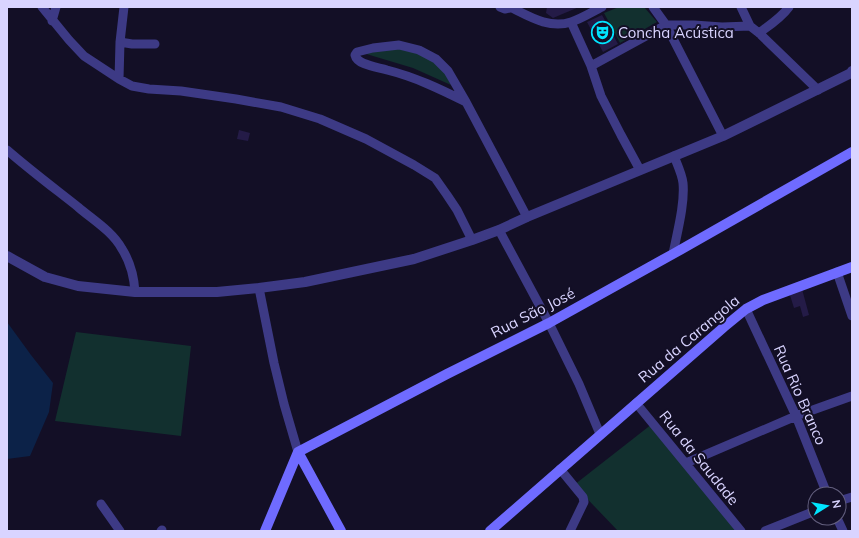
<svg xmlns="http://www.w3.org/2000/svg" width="859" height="538" font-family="Mulish,sans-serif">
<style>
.green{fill:#12302f}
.water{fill:#0c2248}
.building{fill:#241b47}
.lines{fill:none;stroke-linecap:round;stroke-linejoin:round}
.minor{stroke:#3d3a85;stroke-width:9}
.tertiary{stroke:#3d3a85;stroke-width:10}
.secondary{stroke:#6f6bff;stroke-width:10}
.labels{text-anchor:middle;stroke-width:4;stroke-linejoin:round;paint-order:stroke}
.poi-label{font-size:15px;fill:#d9d4ff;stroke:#130f26;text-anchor:start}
.street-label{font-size:15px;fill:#d9d4ff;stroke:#130f26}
</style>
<rect width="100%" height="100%" fill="#130f26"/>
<!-- green -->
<path class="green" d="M619,7h25l13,15 -37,21 -16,-30z
M397,47l17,4 25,11 12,23 -38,-17 -50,-15z
M76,332l115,14 -10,90 -126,-15z
M652,424l86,107h-120l-44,-46z"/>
<!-- water -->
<path class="water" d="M7,322l24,33 22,28 -4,29 -19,44 -23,3z"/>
<!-- building -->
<path class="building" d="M547,7h32l-26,11 -7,-5z
M602,15l16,29 -15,8 -16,-30z
M239,130l11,3 -2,8 -11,-2z
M802,289l7,26 -6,2 -3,-11 -6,2 -5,-16z"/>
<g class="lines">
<!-- minor -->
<path class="minor" d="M42,7l27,33 15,16 35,23 13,7 17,3 32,2 55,8 45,8 39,12 46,20 48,26 21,13 12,17 10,15 15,30
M500,7l5,2 10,-2
M653,7l13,18 57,111
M741,7l9,19 9,7 59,57
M512,8c18,9 38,21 59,14 10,-3 21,-10 31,-15
M52,21l4,-14
M571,22l20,44 10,30 20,39 19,35
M759,33c11,-8 22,-15 30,-26
M120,42l12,2h23
M591,66l75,-41h28l28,2 28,-1
M119,79l1,-37 4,-35
M466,102c-26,-13 -51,-25 -79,-32 -10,-3 -30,-5 -32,-15l2,-3 16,-4 26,-3 20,5 17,9 12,12 18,31 61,115
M7,150c23,20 47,38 71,57 15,13 34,24 44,42 9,14 12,27 13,43
M499,230l50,93 30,61 21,50
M673,254c4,-21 12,-50 10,-71 -1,-9 -6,-19 -9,-27
M837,272l15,44
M259,288l15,75 10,41 14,48
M746,309l50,107 31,78
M636,403l105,128
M686,463l110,-47 56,-20
M560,469l23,28 1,5 -14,29
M839,501l13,-4
M101,504l19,27
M837,518l6,13
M161,531l1,-1
M765,531l50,-20"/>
<!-- tertiary -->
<path class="tertiary" d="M7,256l38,21 33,9 57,6h82l42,-4 46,-6 109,-23 58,-19 27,-10 28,-13 196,-81 128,-63 1,-2"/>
<!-- secondary -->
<path class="secondary" d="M298,452l43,79
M265,531l33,-79 149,-78 102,-51 124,-69 179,-102
M490,531l234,-204 22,-18 17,-9 89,-33"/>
</g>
<!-- icons -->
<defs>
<symbol id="theatre-ring" viewBox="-11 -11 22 22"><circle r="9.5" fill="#130f26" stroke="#00e5ff" stroke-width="1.5"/><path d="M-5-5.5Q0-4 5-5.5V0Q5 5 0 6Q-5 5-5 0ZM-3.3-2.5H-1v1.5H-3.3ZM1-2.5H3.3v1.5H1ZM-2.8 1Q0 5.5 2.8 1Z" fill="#00e5ff"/></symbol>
</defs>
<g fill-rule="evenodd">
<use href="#theatre-ring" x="590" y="20" width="25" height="25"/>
</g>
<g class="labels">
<!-- poi labels -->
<g class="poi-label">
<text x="618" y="38">Concha Acústica</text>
</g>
<!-- street labels -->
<g class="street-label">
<text transform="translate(533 313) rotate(-27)" y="5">Rua São José</text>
<text transform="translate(689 339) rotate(-40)" y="5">Rua da Carangola</text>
<text transform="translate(800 395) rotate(66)" y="5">Rua Rio Branco</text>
<text transform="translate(699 458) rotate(51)" y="5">Rua da Saudade</text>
</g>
</g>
<!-- border -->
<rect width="859" height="538" fill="none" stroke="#d9d4ff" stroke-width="16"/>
<!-- north arrow -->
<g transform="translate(827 506) rotate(79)"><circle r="19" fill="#130f26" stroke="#625e7d"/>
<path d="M0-3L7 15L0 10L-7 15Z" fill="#00e5ff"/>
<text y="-6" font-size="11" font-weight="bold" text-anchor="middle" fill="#d9d4ff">N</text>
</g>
</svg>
